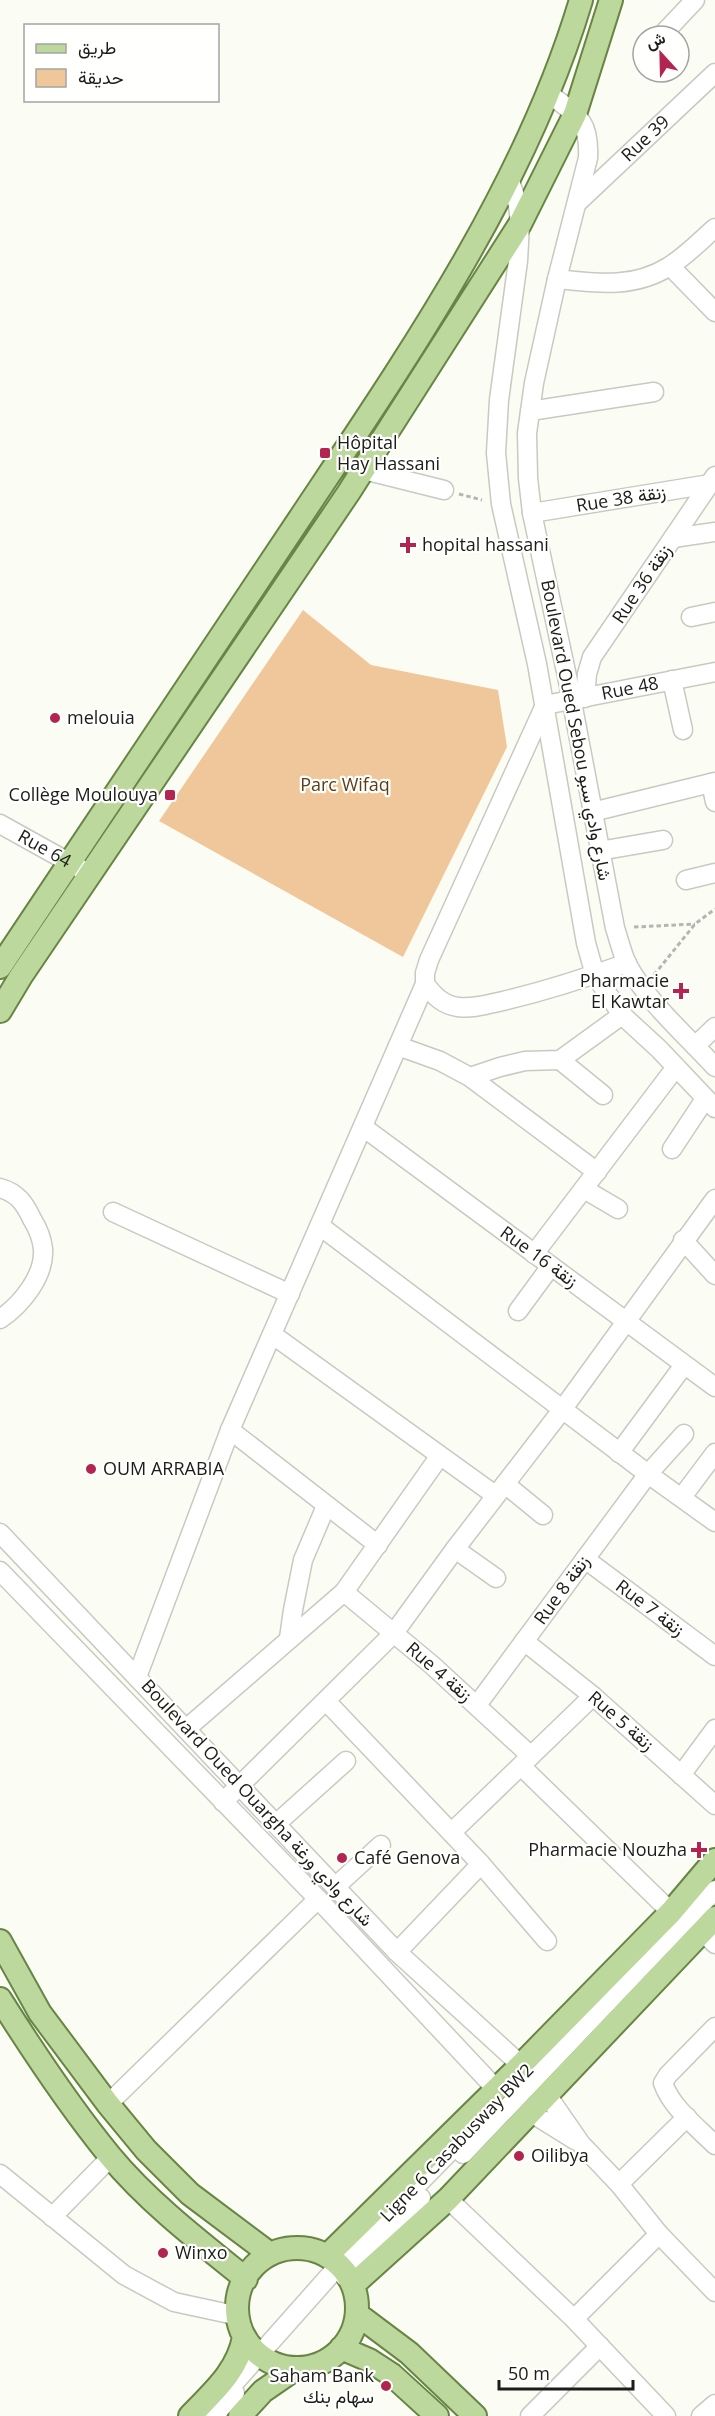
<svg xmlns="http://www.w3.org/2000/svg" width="715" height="2416" font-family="'Open Sans',Vazirmatn,sans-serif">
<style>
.green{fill:#f0c79a}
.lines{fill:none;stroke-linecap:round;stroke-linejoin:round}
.minor-casing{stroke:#c9c9c2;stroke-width:21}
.major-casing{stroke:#688545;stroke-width:26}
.path{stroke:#b5b6b0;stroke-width:3;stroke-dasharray:4.5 3;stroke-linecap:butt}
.minor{stroke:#fff;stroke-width:18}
.major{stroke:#bdd89d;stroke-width:22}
.poi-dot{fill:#b42451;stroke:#fffffe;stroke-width:2}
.labels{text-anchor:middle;stroke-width:4.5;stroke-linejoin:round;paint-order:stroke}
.street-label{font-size:18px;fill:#1c1c1a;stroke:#fffffe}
.poi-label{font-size:18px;fill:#1c1c1a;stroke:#fffffe;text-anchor:start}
.park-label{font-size:18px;fill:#5d3d15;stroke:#fffffe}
</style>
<rect width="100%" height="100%" fill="#fbfcf4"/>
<!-- green -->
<path class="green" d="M303,610l68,55 127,25 9,57 -104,210 -244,-136z"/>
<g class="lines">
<defs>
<g id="minor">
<path d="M662,35l33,-35"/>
<path d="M549,94c28,21 41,26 39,64l-31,121 -23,104 -7,50 1,45 4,35 36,168 47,247c4,12 7,25 12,36 22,40 58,70 88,103"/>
<path d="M509,178l9,27 2,19 -2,37 -19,139 -3,53 5,51 36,160 49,279 9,32 27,40 37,34 56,59"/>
<path id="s1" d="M577,203l138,-130"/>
<path d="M670,266l45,46"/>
<path d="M557,279c38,4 76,10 111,-12 17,-10 32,-26 47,-39"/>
<path d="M530,411l124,-19"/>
<path d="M364,470l80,20"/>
<path d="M532,513l178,-29"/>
<path d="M673,538l42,-6"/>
<path d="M691,617l24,-5"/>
<path d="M672,680l11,50"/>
<path d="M585,698l2,-24 5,-17 123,-181"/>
<path d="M711,783l4,19"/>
<path d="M592,812l123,-30"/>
<path id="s2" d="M0,824l90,50"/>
<path d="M599,851l64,-11"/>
<path d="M686,880l29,-7"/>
<path d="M425,984c9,12 18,21 33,23 15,2 31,-3 45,-6 42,-10 83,-23 124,-38"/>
<path d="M398,1046l42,15 30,16 127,95"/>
<path d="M695,1046l20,-19"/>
<path d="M560,1060l43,35"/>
<path d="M470,1077l30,-10 25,-6 35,-1 62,-45"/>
<path d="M363,1127l352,260"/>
<path d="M672,1149l33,-50"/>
<path d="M0,1188c17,5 24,14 32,31 5,8 10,20 11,30 2,27 -22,56 -43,70"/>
<path d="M584,1189l34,20"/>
<path d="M113,1212l177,82"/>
<path d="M320,1226l328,248 67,48"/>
<path d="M683,1240l32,35"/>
<path d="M534,1254l142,-187"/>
<path d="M518,1311l33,-45"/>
<path d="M273,1335l222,160"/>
<path d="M230,1430l148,115"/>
<path d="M619,1453l65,-88"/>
<path d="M505,1484l38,31"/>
<path d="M682,1497l33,-44"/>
<path d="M0,1533l397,419 124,113"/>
<path d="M455,1549l41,29"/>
<path d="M585,1559l130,97"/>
<path d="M0,1571l318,328 179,191"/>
<path d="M344,1592l88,73 99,91"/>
<path d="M289,1638l4,-28 10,-50 23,-54"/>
<path d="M524,1641l69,55 122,109"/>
<path id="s3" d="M137,1677l93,-247 195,-446v-11l4,-13 116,-255 170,-33"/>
<path d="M326,1701l155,163 66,77"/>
<path d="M477,1705l171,-231 36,-40"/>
<path d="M186,1729l158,-137 95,-135"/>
<path d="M521,1766l150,146"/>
<path d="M681,1775l34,-46"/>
<path d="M223,1802l171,-169 61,-84 107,-139 153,-211"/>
<path d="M276,1824l70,-63"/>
<path d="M452,1832l141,-136"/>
<path d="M335,1887l46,-42"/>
<path d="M703,1932l12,12"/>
<path d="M397,1952l84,-88"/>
<path d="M715,2027l-47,48 -5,8c8,24 34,44 52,62"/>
<path d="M547,2095l34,49 38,40 40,50 56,58"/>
<path d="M108,2104l210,-205"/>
<path d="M530,2112l45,28"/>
<path d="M463,2154l252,-264"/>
<path d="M0,2174l124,101 50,27 65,14"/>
<path d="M619,2184l68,-67"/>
<path d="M448,2199l126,120 92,97"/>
<path d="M52,2217l59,-60"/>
<path d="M345,2277l76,-79"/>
<path d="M574,2319l85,-85"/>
<path d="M220,2399l119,-134 128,-131"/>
<path d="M213,2416l22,-23"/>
<path d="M530,2416l70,-70"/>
<path d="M701,2416l14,-12"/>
</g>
<path id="major" d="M0,967c100,-149 200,-299 300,-449 108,-162 225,-330 281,-518
M0,1011l21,-35 328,-484 171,-268 55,-110 36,-114
M0,1941l40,72 68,91 38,46 44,44 80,60
M0,1999c34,54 70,108 110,157 38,46 90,86 136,123
M237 2308a60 60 0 1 1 120 0a60 60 0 1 1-120 0Z
M327,2256l194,-191 150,-153 44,-52
M354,2284l94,-85 267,-281
M357,2314l52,39 66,63
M341,2348l28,12 23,15 45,41
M190,2416c23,-24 48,-45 54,-79
M240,2416l23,-25 32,-22"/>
</defs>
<!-- minor casing -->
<use href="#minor" class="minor-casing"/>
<!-- major casing -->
<use href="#major" class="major-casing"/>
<!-- path -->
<path class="path" d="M459,494l23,6
M634,927l61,-3
M654,975l41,-51 20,-15"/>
<!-- minor -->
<use href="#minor" class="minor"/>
<!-- major -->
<use href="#major" class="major"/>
</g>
<!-- markers -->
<g class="poi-dot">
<rect x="319" y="447" width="12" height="12" rx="3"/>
<path d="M405 536h6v6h6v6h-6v6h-6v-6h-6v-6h6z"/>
<circle cx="55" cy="718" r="6"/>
<rect x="164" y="789" width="12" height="12" rx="3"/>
<path d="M678 982h6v6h6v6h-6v6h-6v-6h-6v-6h6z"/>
<circle cx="91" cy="1469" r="6"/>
<path d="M696 1841h6v6h6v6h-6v6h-6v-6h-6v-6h6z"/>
<circle cx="342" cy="1858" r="6"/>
<circle cx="519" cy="2156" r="6"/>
<circle cx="163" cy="2253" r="6"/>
<circle cx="386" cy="2386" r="6"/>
</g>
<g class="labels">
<!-- street labels -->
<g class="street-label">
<text dy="6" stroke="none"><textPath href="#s1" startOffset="94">Rue 39</textPath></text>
<text transform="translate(621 499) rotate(-9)" y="6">Rue 38 زنقة</text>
<text transform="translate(642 584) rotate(-56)" y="6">Rue 36 زنقة</text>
<text dy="6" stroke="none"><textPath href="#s3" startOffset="1142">Rue 48</textPath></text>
<text transform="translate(576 730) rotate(79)" y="6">Boulevard Oued Sebou شارع وادي سبو</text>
<text dy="6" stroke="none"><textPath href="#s2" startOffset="51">Rue 64</textPath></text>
<text transform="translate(539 1257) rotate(36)" y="6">Rue 16 زنقة</text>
<text transform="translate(562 1590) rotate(-54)" y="6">Rue 8 زنقة</text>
<text transform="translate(650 1608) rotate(37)" y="6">Rue 7 زنقة</text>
<text transform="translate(439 1672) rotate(41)" y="6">Rue 4 زنقة</text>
<text transform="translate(621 1721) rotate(41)" y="6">Rue 5 زنقة</text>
<text transform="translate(257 1803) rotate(47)" y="6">Boulevard Oued Ouargha شارع وادي ورغة</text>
<text transform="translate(457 2143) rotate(-46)" y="6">Ligne 6 Casabusway BW2</text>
</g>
<!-- poi labels -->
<g class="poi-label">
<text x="337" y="449">Hôpital<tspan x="337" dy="21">Hay Hassani</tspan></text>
<text x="422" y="551">hopital hassani</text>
<text x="67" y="724">melouia</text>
<text x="158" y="801" text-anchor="end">Collège Moulouya</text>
<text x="669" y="987" text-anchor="end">Pharmacie<tspan x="669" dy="21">El Kawtar</tspan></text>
<text x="103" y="1475">OUM ARRABIA</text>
<text x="687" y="1856" text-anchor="end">Pharmacie Nouzha</text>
<text x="354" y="1864">Café Genova</text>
<text x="531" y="2162">Oilibya</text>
<text x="175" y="2259">Winxo</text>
<text x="374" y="2382" text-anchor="end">Saham Bank<tspan x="374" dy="21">سهام بنك</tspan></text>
</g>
<!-- park labels -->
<g class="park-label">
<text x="345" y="791">Parc Wifaq</text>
</g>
</g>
<!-- legend -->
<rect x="24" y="24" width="195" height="78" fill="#fffffe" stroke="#a4a4a3" stroke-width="1.5"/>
<rect x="36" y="44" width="30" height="9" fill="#bdd89d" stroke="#a4a4a3" stroke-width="1.5"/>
<text x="78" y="54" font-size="18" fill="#1c1c1a">طريق</text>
<rect x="36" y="69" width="30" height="18" fill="#f0c79a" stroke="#a4a4a3" stroke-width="1.5"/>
<text x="78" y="84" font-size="18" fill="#1c1c1a">حديقة</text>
<!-- north arrow -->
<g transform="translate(661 54) rotate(338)"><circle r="28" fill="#fffffe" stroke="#a4a4a3" stroke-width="1.5"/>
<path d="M0-4.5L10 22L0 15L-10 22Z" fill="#b42451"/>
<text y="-9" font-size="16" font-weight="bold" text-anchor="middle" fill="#1c1c1a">ش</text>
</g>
<!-- scale -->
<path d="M499 2380v9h134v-9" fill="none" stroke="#1c1c1a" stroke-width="3"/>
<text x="508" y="2380" font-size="18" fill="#1c1c1a" stroke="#fffffe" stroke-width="4.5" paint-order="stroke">50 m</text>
</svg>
